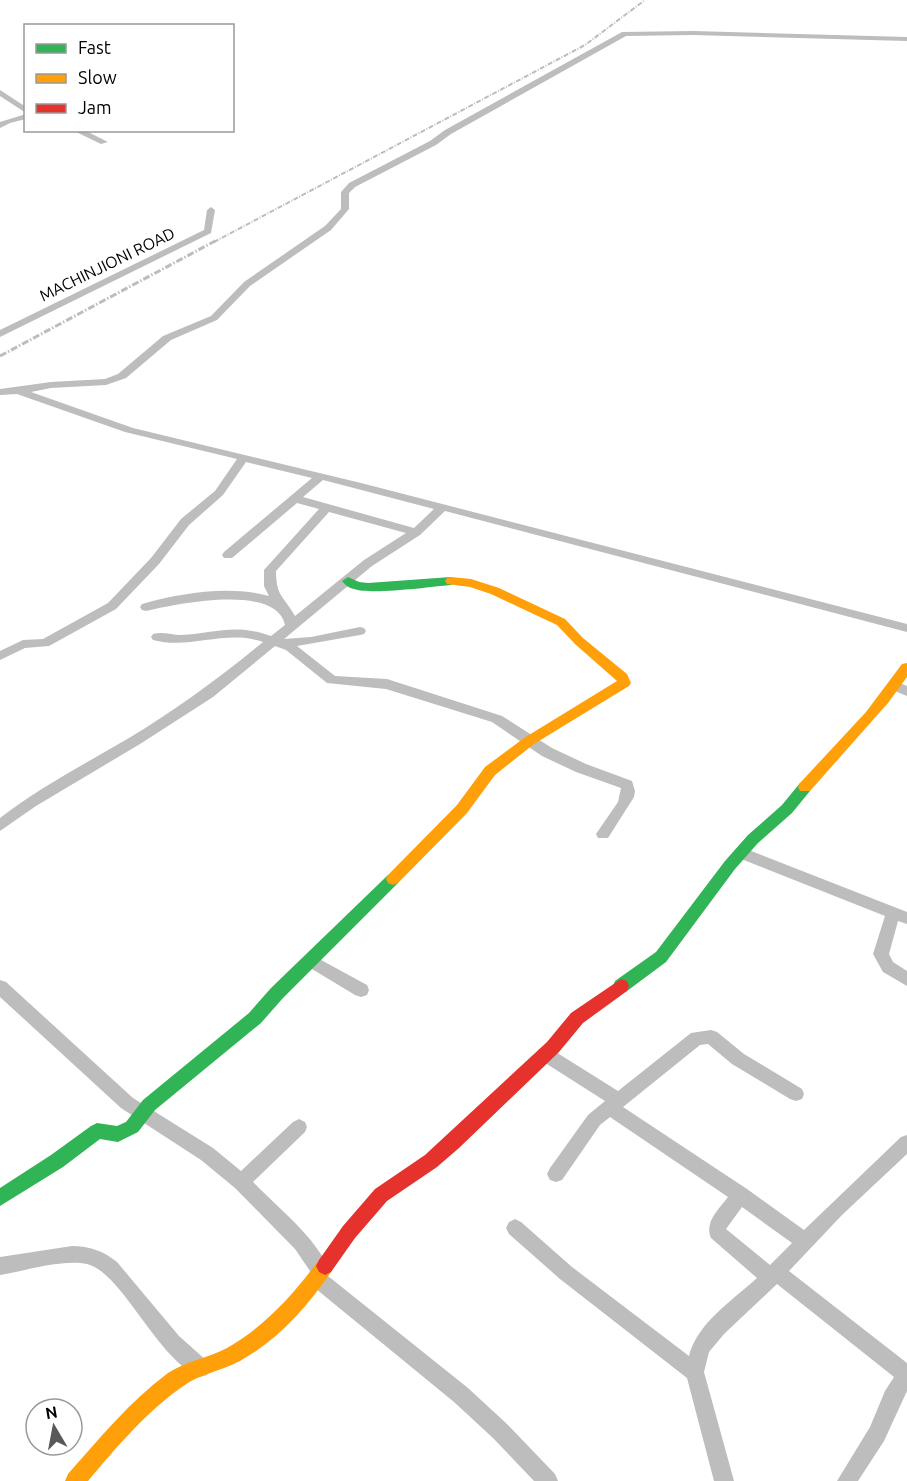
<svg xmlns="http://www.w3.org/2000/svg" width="907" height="1481" font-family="Ubuntu,sans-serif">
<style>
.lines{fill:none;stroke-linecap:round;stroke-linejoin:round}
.street{fill:#bdbdbd;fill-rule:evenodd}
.fast{fill:#30b455;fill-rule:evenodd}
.slow{fill:#ff9f0a;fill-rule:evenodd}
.jam{fill:#e5322d;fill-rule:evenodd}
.rail-far1{stroke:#bdbdbd;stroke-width:2;stroke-dasharray:5 1.5 1 1.5;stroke-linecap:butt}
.rail{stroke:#bdbdbd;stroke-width:3;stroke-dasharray:7 2 1.5 2;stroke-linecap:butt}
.labels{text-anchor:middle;stroke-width:5;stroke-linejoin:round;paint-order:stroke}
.far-street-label{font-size:16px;fill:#000;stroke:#fff}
</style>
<rect width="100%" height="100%" fill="#fff"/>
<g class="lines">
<!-- street -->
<path class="street" d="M693,31l214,6v4l-214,-6 -67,1 -175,98 -15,11 -81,42 -6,6v16l-18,21 -81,56 -33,34 -46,20 -45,38 -20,7 -55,3 -20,4 102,36 228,55 546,141v8l-462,-121 -25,24 -48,31 -88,73 27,-2 49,-10 4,1 2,3 -2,3 -4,1 -63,11 38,30 52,3 115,37 50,32 34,16 46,17 3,10 -1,6 -26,41h-10l-2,-4 22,-32 3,-14 -45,-16 -34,-16 -50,-34 -106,-33 -59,-6 -41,-33 -11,-4 -62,51 -73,47 -104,62 -36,25v-13c40,-31 85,-54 129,-80 48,-29 90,-60 134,-96 -37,-13 -73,8 -110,-2l-2,-3 2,-3c9,-3 19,1 28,1 35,-2 54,-12 90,1l14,-11c-9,-42 -109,-21 -139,-14l-4,-1 -2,-3 2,-3c39,-11 87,-19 127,-8l-5,-10v-16l55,-61 -22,-6 -65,55h-8l-2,-3 2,-3 88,-74 -66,-16 -23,33 -34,30 -30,39 -43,45 -67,37 -24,2 -25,12v-9l23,-11 20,-1 65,-36 43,-45 30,-39 34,-28 22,-32 -112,-27 -108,-38 -17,1v-6l51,-7 54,-3 13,-5 45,-38 48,-20 33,-34 81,-56 16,-17v-17l8,-9 81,-42 15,-11 177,-98zM323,480l111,29 -20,19 -111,-31zM329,512l77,21 -42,27 -69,56c-11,-20 -19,-19 -19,-45z
M0,90l26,17v6l-26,-17z
M26,114v5l-16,4 -10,5v-6z
M72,130h12l24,12 -7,2z
M211,207l4,3 -4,23 -211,104v-7l204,-100 3,-20z
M895,681l12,5v10l-17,-7 -2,-3 2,-3z
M741,847l166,65v12l-9,-3 -9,33 4,8 14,9v15l-24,-14 -10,-18 12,-38 -149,-59 -2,-4 2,-4z
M312,955l55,30 2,5 -2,5 -6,2 -6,-2 -48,-29 -3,-5 3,-5z
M0,980l6,2 127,116 80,50 28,23 52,-49 6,-3 6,3 2,5 -2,5 -52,50c26,27 62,54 77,89l-2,5 140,112 39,36 48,50 3,7h-24l-41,-43 -39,-36 -144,-118 -3,-6 3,-7 -15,-22 -60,-61 -34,-28 -80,-52 -121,-111z
M711,1030l6,2 27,22 58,35 2,5 -2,5 -6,2 -6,-2 -58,-35 -24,-20 -8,1 -77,62 124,82 57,41 97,-93 6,-2v19l-65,61 -53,56 118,92v28l-23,50 -26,40h-21l33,-54 15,-36 9,-14 -117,-93 -53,50 -15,18 -5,20 30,109h-20l-27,-103 -127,-99 -51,-45 -3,-6 3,-6 6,-3 6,3 51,45 117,89c8,-33 44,-56 68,-78l-46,-40c-7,-16 8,-29 17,-41l-118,-80 -10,8 -38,55 -6,2 -6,-2 -3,-6 3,-6 38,-53 17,-14 -66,-42 -2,-5 2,-5 6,-2 6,2 67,42 73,-58zM742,1207l50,36 -22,22 -44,-36z
M72,1246c18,0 31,5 45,16l62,74 28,25 2,7 -2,7 -7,2c-43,-17 -78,-105 -113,-113 -25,-5 -62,7 -87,11v-18z"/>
<!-- fast -->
<path class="fast" d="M348,577l11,5 9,1 83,-6 6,4 -6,4c-22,2 -80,10 -97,4 -5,-1 -9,-4 -12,-8z
M805,782l5,1 2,4 -2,4 -18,22 -34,30 -23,26 -69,93 -39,29 -6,2 -6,-2 -2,-5 2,-5 41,-29 69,-91 23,-26 34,-30 18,-22z
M393,873l5,2 2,4 -2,4 -115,115 -22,25 -106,87 -17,22 -20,10 -18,-3 -37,28 -63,39v-18l51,-33 40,-29 6,-3 20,3 9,-4 17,-22 106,-87 22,-25 117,-113z"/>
<!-- slow -->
<path class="slow" d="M451,577l20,2 28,9 66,31 18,19 44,36 4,9 -2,3 -95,58 -39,31 -28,38 -69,70 -5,2 -5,-2 -2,-4 2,-4 69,-70 28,-38 39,-29 93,-57 -42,-37 -18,-19 -66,-31 -21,-7 -23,-3 -2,-3 2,-3z
M907,663v14l-19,26 -78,88h-10l-2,-4 2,-4 66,-71 36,-48z
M325,1257l6,3 3,6 -3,6c-24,35 -53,68 -91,89 -19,10 -41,13 -58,26 -36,25 -66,61 -94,94h-23l3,-7c31,-35 62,-73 100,-101 18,-12 40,-15 59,-25 37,-21 67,-54 92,-88z"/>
<!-- jam -->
<path class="jam" d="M621,979l6,2 2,5 -2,5 -44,32 -24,29 -100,96 -22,19 -50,34 -32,37 -24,34 -6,3 -6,-3 -3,-6 3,-6 24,-34 32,-37 50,-34 122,-113 24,-29z"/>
<!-- rail-far1 -->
<path class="rail-far1" d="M214,242l371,-197 60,-45"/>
<!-- rail -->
<path class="rail" d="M0,356l217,-116"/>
</g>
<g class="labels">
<!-- far-street labels -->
<g class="far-street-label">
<text transform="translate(107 264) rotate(-26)" y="6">MACHINJIONI ROAD</text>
</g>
</g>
<!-- legend -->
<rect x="24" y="24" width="210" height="108" fill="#ffffff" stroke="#999999" stroke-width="1.5"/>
<rect x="36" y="44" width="30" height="9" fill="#30b455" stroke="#999999" stroke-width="1.5"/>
<text x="78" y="54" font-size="18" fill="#000000">Fast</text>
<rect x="36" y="74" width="30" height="9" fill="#ff9f0a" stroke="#999999" stroke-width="1.5"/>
<text x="78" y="84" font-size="18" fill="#000000">Slow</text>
<rect x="36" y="104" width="30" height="9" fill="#e5322d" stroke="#999999" stroke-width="1.5"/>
<text x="78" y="114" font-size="18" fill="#000000">Jam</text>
<!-- north arrow -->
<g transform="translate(54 1427) rotate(350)"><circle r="28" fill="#ffffff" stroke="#999999" stroke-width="1.5"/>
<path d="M0-4.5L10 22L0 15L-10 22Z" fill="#595959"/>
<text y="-9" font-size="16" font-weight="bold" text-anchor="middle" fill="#000000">N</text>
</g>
</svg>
